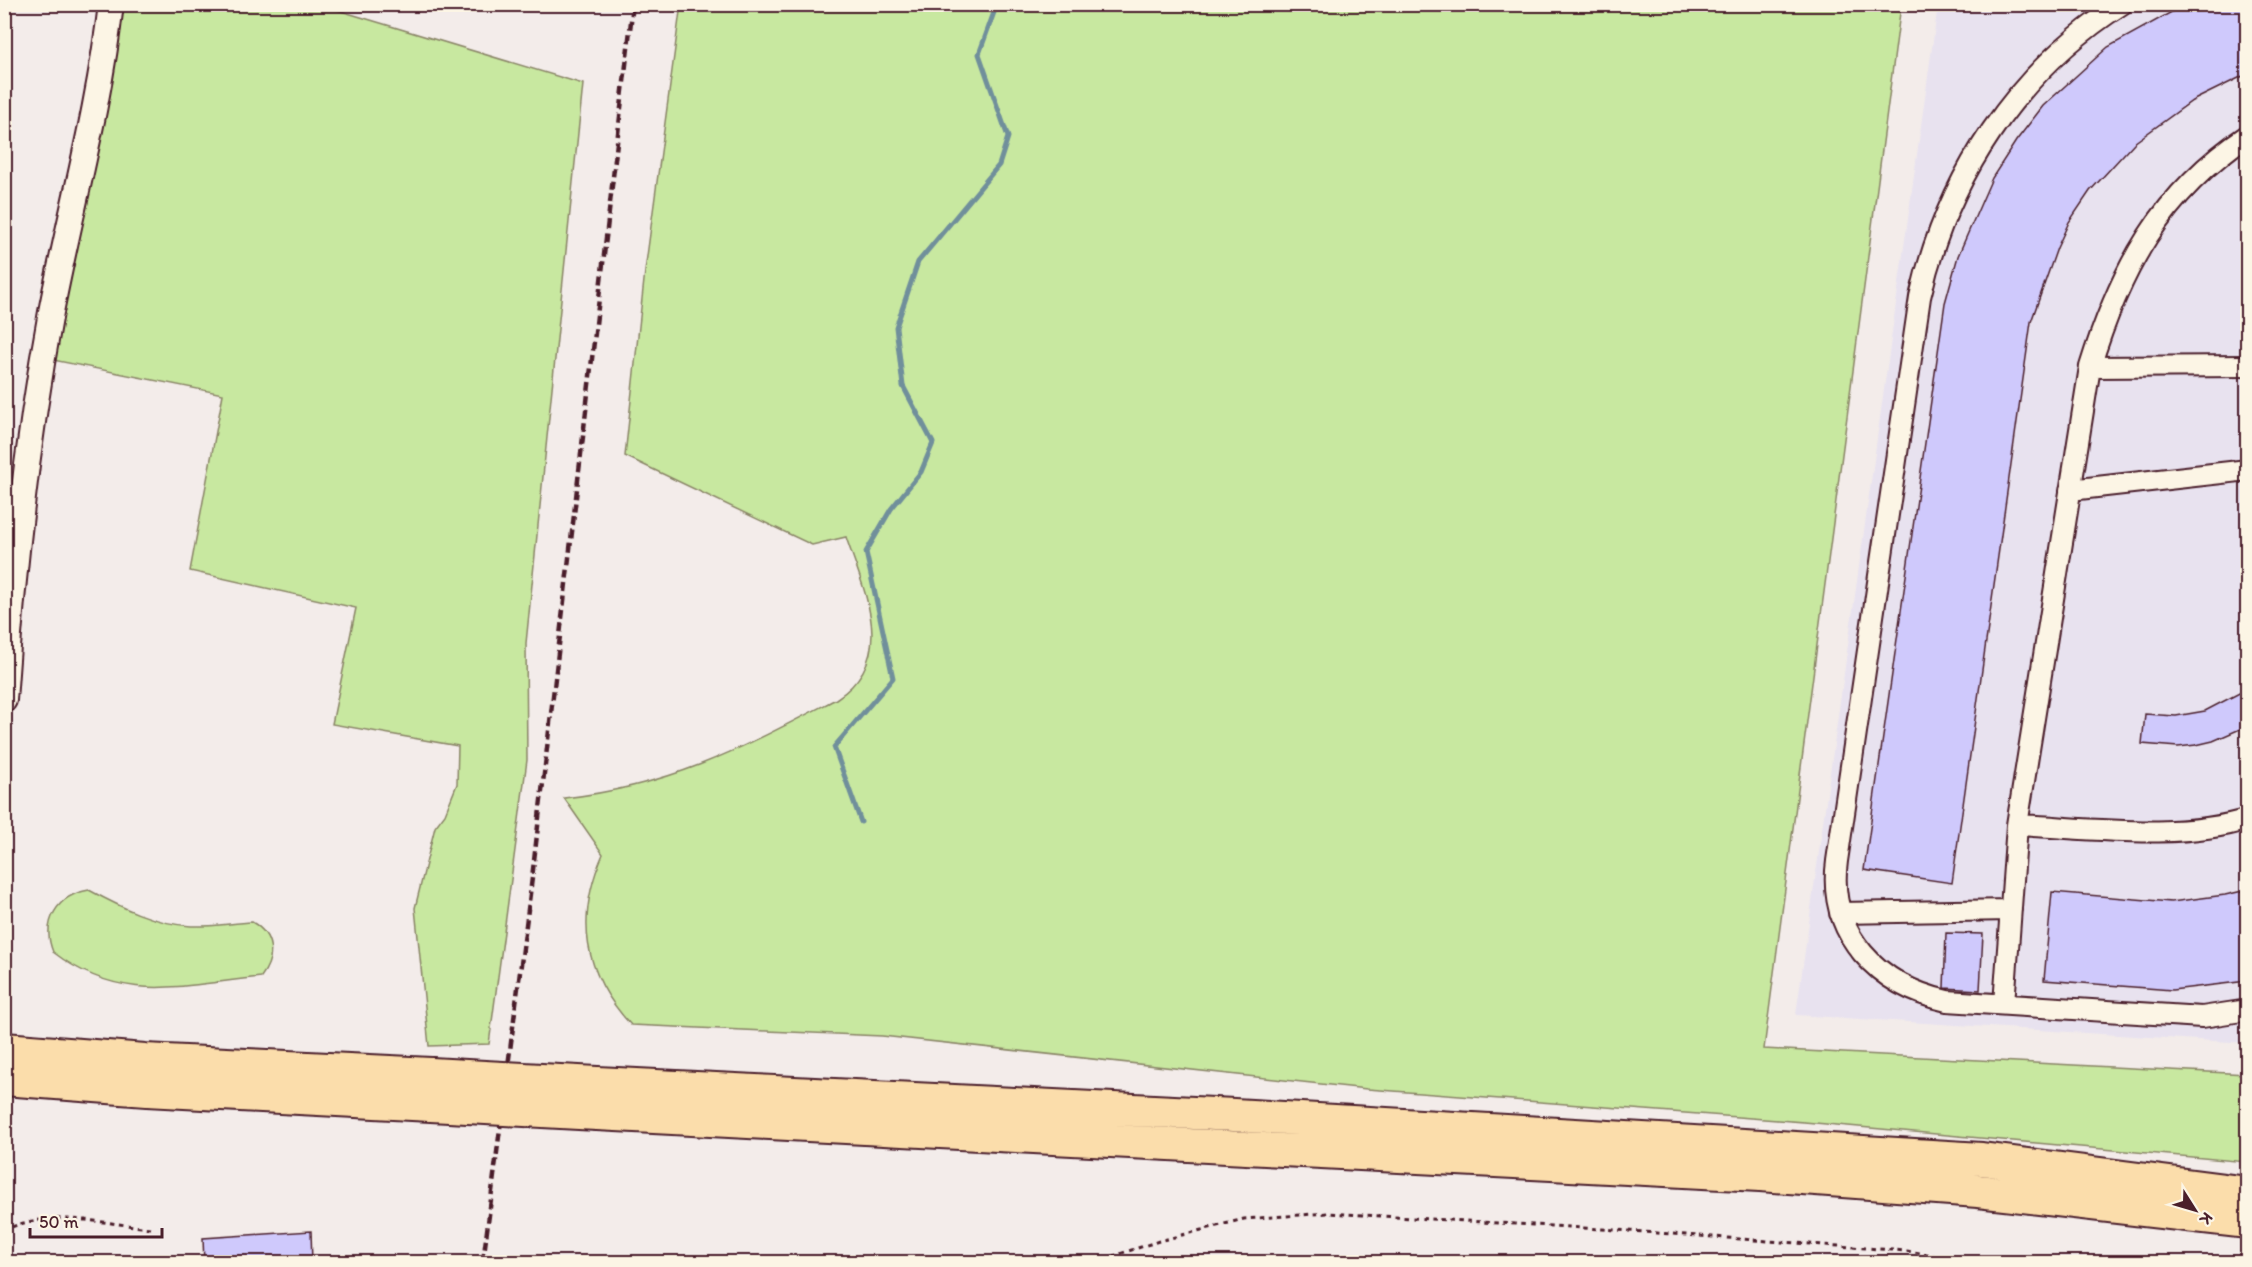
<svg xmlns="http://www.w3.org/2000/svg" width="2252" height="1267" font-family="Itim,sans-serif">
<style>
.built{fill:#e8e2ef}
.green{fill:#c8e8a0;stroke:#898466;stroke-width:1.5}
.lines{fill:none;stroke-linecap:round;stroke-linejoin:round}
.stream{stroke:#708f9b;stroke-width:5}
.building{fill:#cfc9fc;stroke:#4a1f2b;stroke-width:1.5}
.minor-casing{stroke:#4a1f2b;stroke-width:24}
.tertiary-casing{stroke:#4a1f2b;stroke-width:28}
.trunk-casing{stroke:#4a1f2b;stroke-width:36}
.path{stroke:#4a1f2b;stroke-width:3;stroke-dasharray:4.5 4.5;stroke-linecap:butt}
.minor{stroke:#fcf5e5;stroke-width:20}
.tertiary{stroke:#fcf5e5;stroke-width:24}
.trunk{stroke:#fbddab;stroke-width:32}
.rail{stroke:#4a1f2b;stroke-width:4.5;stroke-dasharray:9 4.5;stroke-linecap:butt}
.trunk-bridge-casing{stroke:#4a1f2b;stroke-width:36;stroke-linecap:butt}
.trunk-bridge{stroke:#fbddab;stroke-width:32}
</style>
<rect width="100%" height="100%" fill="#f3ecea"/>
<filter id="ink" filterUnits="userSpaceOnUse"><feTurbulence type="fractalNoise" baseFrequency=".0167" numOctaves="2"/><feDisplacementMap in="SourceGraphic" scale="12" xChannelSelector="R" yChannelSelector="G"/><feConvolveMatrix kernelMatrix="1 2 1 2 8 2 1 2 1" color-interpolation-filters="sRGB"/></filter>
<g filter="url(#ink)">
<!-- built -->
<path class="built" d="M1938,5h309v1038l-451,-28z"/>
<!-- green -->
<path class="green" d="M681,4l1220,1 -137,1044 483,25v88l-443,-40 -437,-33 -485,-53 -251,-11c-48,-52 -56,-106 -28,-171l-39,-56c109,-12 178,-50 272,-99 62,-41 29,-105 10,-162l-34,8 -187,-89 20,-185z
M116,5h205l262,79 -57,559 1,117 -38,284 -60,2 -14,-138 20,-81 10,-13 12,-30 1,-38 -126,-22 24,-116 -166,-37 33,-177 -175,-35z
M89,890c31,17 66,34 102,36 20,1 41,-3 61,-4 22,13 24,35 9,55 -80,8 -139,28 -208,-25 -12,-30 4,-57 36,-62z"/>
<g class="lines">
<!-- stream -->
<path class="stream" d="M861,822l-27,-75 59,-69 -27,-126 25,-43 30,-37 12,-29 -30,-57 -7,-59 22,-65 81,-97 9,-28 -29,-83 18,-50"/>
</g>
<!-- building -->
<path class="building" d="M2186,4h61v70l-55,27 -58,42 -44,48 -21,31 -12,26 -26,74 -79,561 -88,-13 81,-567 13,-47 34,-78 24,-37 27,-35 65,-59z
M2247,689v37l-34,15 -17,4 -18,2 -36,-3 3,-30 31,2 29,-5z
M2247,890v91l-75,9 -128,-10 8,-88 119,10 54,-7z
M1946,933l37,1 -3,56 -36,-2z
M311,1231l1,32h-108l-1,-25z"/>
<g class="lines">
<defs>
<path id="minor" d="M2122,4c-105,67 -175,173 -202,293l-83,564c-10,74 42,125 110,140l255,16 46,-7
M2090,367l158,-1
M2070,490l178,-20
M2017,825c71,3 163,16 231,-6
M1840,913l171,-3
M2004,1004l13,-179 73,-458c30,-97 71,-174 158,-232"/>
<path id="tertiary" d="M4,700c9,-131 23,-259 47,-388 20,-103 48,-203 60,-308"/>
<path id="trunk" d="M4,1049l141,11 286,14
M4,1079l143,11 284,15
M597,1083l637,32 748,44 266,34
M597,1114l1163,61 218,16 270,31"/>
</defs>
<!-- minor casing -->
<use href="#minor" class="minor-casing"/>
<!-- tertiary casing -->
<use href="#tertiary" class="tertiary-casing"/>
<!-- trunk casing -->
<use href="#trunk" class="trunk-casing"/>
<!-- path -->
<path class="path" d="M4,1231c39,-23 104,-7 147,-3
M1095,1262l64,-21 85,-22 84,-6 274,16 305,22 68,11"/>
<!-- minor -->
<use href="#minor" class="minor"/>
<!-- tertiary -->
<use href="#tertiary" class="tertiary"/>
<!-- trunk -->
<use href="#trunk" class="trunk"/>
<!-- rail -->
<path class="rail" d="M483,1262l49,-384 101,-874"/>
<defs>
<path id="trunk-bridge" d="M431,1074l166,9
M431,1105l166,9"/>
</defs>
<!-- trunk-bridge casing -->
<use href="#trunk-bridge" class="trunk-bridge-casing"/>
<!-- trunk-bridge -->
<use href="#trunk-bridge" class="trunk-bridge"/>
</g>
</g>
<!-- margin -->
<rect width="2252" height="1267" fill="none" stroke="#fcf5e5" stroke-width="24"/>
<rect x="12" y="12" width="2228" height="1243" fill="none" stroke="#4a1f2b" stroke-width="2" filter="url(#ink)"/>
<!-- north arrow -->
<g transform="translate(2195 1210) rotate(127)" stroke="#fcf5e5" stroke-width="4.5" paint-order="stroke">
<path d="M0-4.5L10 22L0 15L-10 22Z" fill="#4a1f2b"/>
<text y="-9" font-size="16" font-weight="bold" text-anchor="middle" fill="#4a1f2b">K</text>
</g>
<!-- scale -->
<path d="M30 1228v9h132v-9" fill="none" stroke="#4a1f2b" stroke-width="3"/>
<text x="39" y="1228" font-size="18" fill="#4a1f2b" stroke="#fcf5e5" stroke-width="4.5" paint-order="stroke">50 m</text>
</svg>
